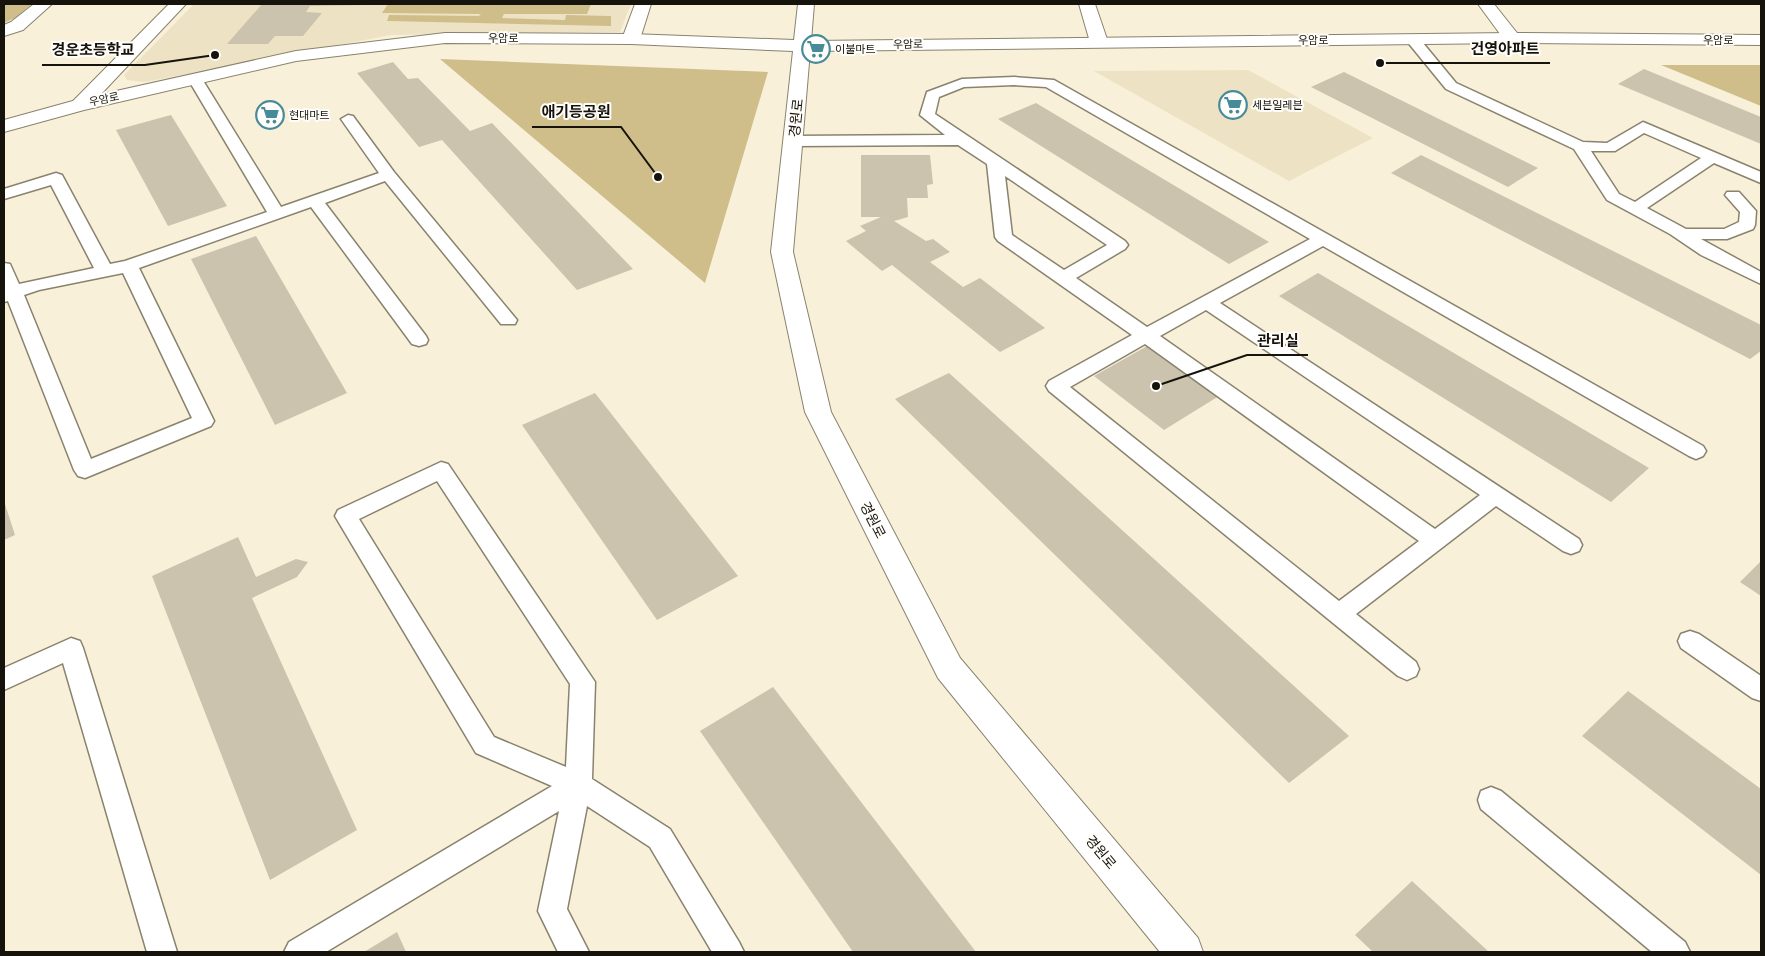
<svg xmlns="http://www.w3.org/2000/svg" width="1765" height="956" font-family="Bitter,'Noto Sans KR',serif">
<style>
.built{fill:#ede3c4}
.green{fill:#cfbe8a}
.building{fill:#cbc3ad}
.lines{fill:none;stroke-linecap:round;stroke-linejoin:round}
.lane-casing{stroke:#89826d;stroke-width:3}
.street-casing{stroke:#89826d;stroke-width:2}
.secondary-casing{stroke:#89826d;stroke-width:2}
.lane{fill:#fff;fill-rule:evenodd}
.street{fill:#fff;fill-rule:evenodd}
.secondary{fill:#fff;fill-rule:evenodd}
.labels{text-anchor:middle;stroke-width:4;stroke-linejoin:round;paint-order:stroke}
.far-street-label{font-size:11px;fill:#15130b;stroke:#fffdf9}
.far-poi-label{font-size:11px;fill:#15130b;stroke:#fffdf9;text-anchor:start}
.street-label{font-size:14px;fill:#15130b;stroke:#fffdf9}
.leader{fill:none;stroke:#15130b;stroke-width:2}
.callout-dot{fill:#15130b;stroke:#fffdf9;stroke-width:2}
.callout-label{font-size:15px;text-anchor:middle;font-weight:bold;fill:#15130b;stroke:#fffdf9;stroke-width:4;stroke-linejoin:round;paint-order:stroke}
</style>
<rect width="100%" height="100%" fill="#f8f0d9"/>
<!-- built -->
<path class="built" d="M194,4h437l-11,28 -229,3 -246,47 -18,-2 -3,-5z
M1248,70l125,68 -84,43 -195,-110z"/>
<!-- green -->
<path class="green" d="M4,4h28l-17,14 -11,5z
M388,4h203l-4,10h-83l-2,4 63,2 1,-5 45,1v10l-224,-5 2,-6 90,1 2,-2 -99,-1z
M440,59l328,13 -63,211z
M1661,65h100v41z"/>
<!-- building -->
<path class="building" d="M262,4h105v1l-57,1 -4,6 16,1 -19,23h-28l-7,8h-41z
M393,62l15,17 10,-1 52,53 22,-8 141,146 -56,21 -135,-150 -23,7 -62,-74z
M1644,69l117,48v27l-143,-60z
M1344,72l194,96 -30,19 -197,-100z
M1036,103l233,139 -40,22 -231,-145z
M171,115l56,91 -59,20 -52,-96z
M861,155h69l3,29 -6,1 1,13h-21l1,19 -14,4 32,20 7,-2 17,13 -20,10 33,25 17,-9 65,50 -45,24 -108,-87 -10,6 -36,-30 20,-10 -6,-5 21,-9h-20z
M1421,155l340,170v26l-11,8 -359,-186z
M256,236l91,157 -72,32 -84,-166z
M1318,273l331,195 -38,34 -332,-206z
M1149,345l70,51 -55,34 -70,-54z
M949,373l400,363 -60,47 -394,-384z
M595,393l143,183 -81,44 -135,-195z
M4,501l11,34 -11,5z
M238,537l18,40 40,-18 12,3 -11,15 -45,21 105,232 -87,50 -118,-304z
M1761,561v35l-21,-14z
M773,687l203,265h-123l-153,-221z
M1628,691l133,98v86l-179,-139z
M1412,881l77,71h-116l-18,-17z
M397,932l9,20h-42z"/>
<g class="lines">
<defs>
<path id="lane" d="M1413,36l5,1 38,46 127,59 24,1 36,-21 118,50v11l-47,-20 -67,45 39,21h38l15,-7 1,-10 -15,-17 2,-3h12l17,19 -1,14 -2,4 -26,10h-26l60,33v12l-60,-29 -31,-21 -63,-34 -33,-51 -128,-60 -40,-49zM1644,133l57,25 -66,44 -16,-8 -28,-43h24z
M195,75l7,4 79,128 98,-34 -38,-54 7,-4 5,1 41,56 123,148 -2,4h-14l-116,-143 -60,22 101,133 2,4 -2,4 -7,2 -7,-2 -101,-137 -172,61 75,153 -3,5 -126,52 -7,-2 -4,-6 -66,-169 -4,1v-39l6,1 9,20 75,-16 -43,-83 -47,14v-10l52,-16 6,2 48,89 15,-3 142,-49 -79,-133zM123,273l69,145 -101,41 -67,-164 15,-5z
M1014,77l40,3 649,366 3,5 -3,5 -7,3 -7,-3 -366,-210 -103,57 359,236 3,6 -3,6 -8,3 -8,-3 -67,-45 -140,108 60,48 3,7 -3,7 -9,4 -9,-4 -349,-285 -3,-5 3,-5 83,-46 -134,-94 -3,-4 -8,-73 -29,-19 -165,1 -8,-5 8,-5 152,-1 -25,-20 7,-23 35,-13zM1014,85l32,2 264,152 -163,88 -71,-49 49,-29 3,-4 -3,-4 -190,-127 4,-17 25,-10zM1005,176l102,69 -43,25 -52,-35zM1206,310l274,185 -45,34 -275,-193zM1145,344l274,197 -80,60 -269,-214z
M441,462l7,2 147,218 -3,97 78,50 69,113 5,10h-32l-62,-105 -63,-41 -20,103 22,43h-31l-20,-41 21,-100 -233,141h-42l5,-10 263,-156 -76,-33 -141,-237 3,-6zM437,481l133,203 -4,83 -72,-30 -135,-218z
M1690,631l9,3 62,42v25l-9,-3 -71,-50 -3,-7 3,-7z
M71,638l9,3 3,7 94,304h-30l-84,-289 -59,27v-22z
M1491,787l10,4 184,151 5,10h-38l-171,-143 -3,-9 3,-9z"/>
<path id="street" d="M34,4h18l-29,26 -19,6v-11l7,-3z
M169,4h17l-99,105h-14l-3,-4 3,-4z
M635,4h16l-11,35 -3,4h-12l-3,-4z
M1079,4h16l13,38 -3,4h-12l-3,-4z
M1478,4h16l27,34 -3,4h-12z"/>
<path id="secondary" d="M798,4h16l-3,37 701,-8 249,2v10l-249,-2 -702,8 -17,201 38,160 129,246 238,280 5,14h-43l-222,-274 -133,-266 -34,-160 22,-201 -162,-7 -186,-1 -149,18 -212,49 -80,22v-12l76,-21 216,-48 149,-18 186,1 163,6z"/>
</defs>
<!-- lane casing -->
<use href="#lane" class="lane-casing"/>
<!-- street casing -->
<use href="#street" class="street-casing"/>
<!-- secondary casing -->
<use href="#secondary" class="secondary-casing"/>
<!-- lane -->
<use href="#lane" class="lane"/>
<!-- street -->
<use href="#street" class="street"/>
<!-- secondary -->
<use href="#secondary" class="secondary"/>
</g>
<!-- icons -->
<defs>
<symbol id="supermarket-ring" viewBox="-11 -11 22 22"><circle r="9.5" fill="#fffdf9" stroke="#478b99" stroke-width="1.5"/><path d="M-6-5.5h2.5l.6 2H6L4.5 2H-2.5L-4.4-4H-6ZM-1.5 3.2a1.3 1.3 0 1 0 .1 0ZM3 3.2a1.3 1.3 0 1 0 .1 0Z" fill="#478b99"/></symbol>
</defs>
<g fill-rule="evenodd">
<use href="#supermarket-ring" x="800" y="33" width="32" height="32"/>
<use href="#supermarket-ring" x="1217" y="89" width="32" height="32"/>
<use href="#supermarket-ring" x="254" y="99" width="32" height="32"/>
</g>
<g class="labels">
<!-- far-street labels -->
<g class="far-street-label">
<text x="503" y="42">우암로</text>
<text x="1313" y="44">우암로</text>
<text x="1718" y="44">우암로</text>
<text transform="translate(908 44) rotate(-1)" y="4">우암로</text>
<text transform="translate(104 99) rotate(-12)" y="4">우암로</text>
</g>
<!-- far-poi labels -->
<g class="far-poi-label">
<text x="835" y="53">이불마트</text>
<text x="1252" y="109">세븐일레븐</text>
<text x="289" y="119">현대마트</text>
</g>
<!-- street labels -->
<g class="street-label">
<text transform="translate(796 118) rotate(-84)" y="5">경원로</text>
<text transform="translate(873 520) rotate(63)" y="5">경원로</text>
<text transform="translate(1101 852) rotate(50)" y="5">경원로</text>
</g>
</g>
<!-- callouts -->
<path class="leader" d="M1380 63L1461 63H1550M215 55L145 65H42M658 177L621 127H532M1156 386L1247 355H1308"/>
<g class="callout-dot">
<circle cx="1380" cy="63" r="5"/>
<circle cx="215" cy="55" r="5"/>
<circle cx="658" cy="177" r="5"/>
<circle cx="1156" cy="386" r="5"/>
</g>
<g class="callout-label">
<text x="1505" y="54">건영아파트</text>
<text x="93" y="55">경운초등학교</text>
<text x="576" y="117">애기등공원</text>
<text x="1278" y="346">관리실</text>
</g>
<!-- border -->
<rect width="1765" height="956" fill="none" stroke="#15130b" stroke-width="10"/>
</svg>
